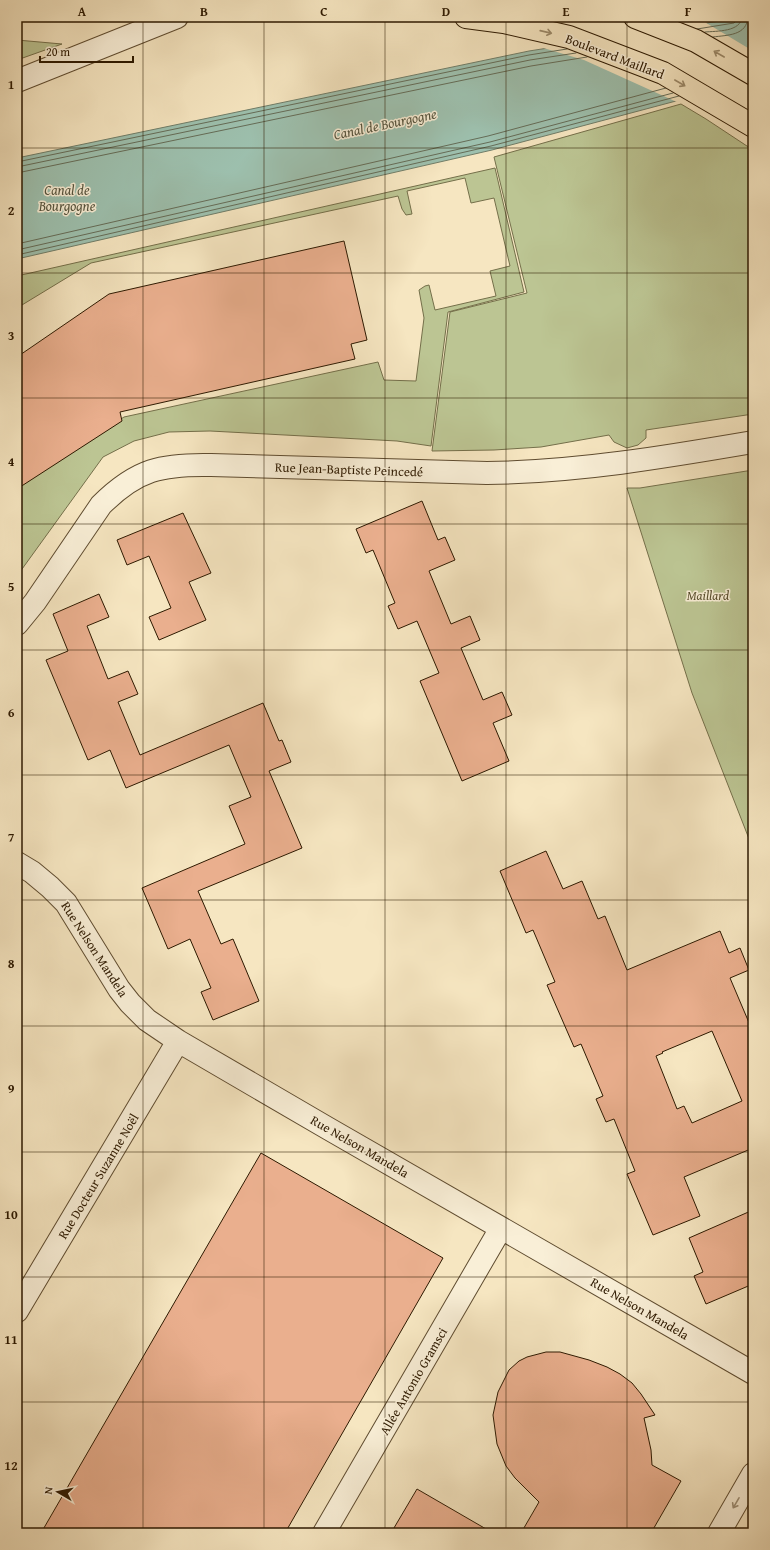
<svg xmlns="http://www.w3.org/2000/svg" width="770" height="1550" font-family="'Gentium Book Plus',serif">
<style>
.green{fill:#bcc593;stroke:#746f4a}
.water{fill:#9dc0ae;stroke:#707d68}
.pier{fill:#f6e6c1}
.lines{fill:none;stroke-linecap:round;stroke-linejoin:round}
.shore{stroke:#656c57;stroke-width:1}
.building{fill:#eaaf8e;stroke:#2d1900;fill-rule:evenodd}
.street-casing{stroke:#5f4c30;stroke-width:24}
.primary-casing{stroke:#2d1900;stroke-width:24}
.street{stroke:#f9efd7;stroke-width:22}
.primary{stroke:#f6e6c1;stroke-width:22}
.oneway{stroke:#9c8a6a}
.oneway2{stroke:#9d8f76}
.grid{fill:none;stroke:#2d1900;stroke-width:1;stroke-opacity:0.55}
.labels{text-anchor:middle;stroke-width:3;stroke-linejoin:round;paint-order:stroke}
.street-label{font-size:13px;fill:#2d1900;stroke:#f9efd7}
.park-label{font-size:13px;font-style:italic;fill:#584d2c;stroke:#f9efd7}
.water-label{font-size:14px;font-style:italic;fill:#54533d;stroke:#f9efd7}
.neatline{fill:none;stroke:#2d1900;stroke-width:1.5}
.grid-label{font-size:13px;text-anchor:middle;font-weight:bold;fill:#2d1900}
</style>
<rect width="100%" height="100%" fill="#f6e6c1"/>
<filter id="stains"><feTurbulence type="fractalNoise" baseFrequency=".005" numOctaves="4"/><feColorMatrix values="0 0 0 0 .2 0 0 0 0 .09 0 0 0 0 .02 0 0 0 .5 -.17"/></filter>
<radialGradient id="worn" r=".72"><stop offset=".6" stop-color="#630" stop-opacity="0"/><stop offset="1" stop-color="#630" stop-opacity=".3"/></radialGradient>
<!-- green -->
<path class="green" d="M17,40l45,4 -45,16z
M681,104l25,15 47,31v264l-107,16v8l-8,7 -11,3 -13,-6 -5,-7 -68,12 -47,3 -62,1 18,-139 77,-19 -33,-136z
M495,168l29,124 -76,20 -17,134 -34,-5 -187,-10 -41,1 -35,9 -31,16 -86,119v-88l107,-71 254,-55 6,18 32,1 8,-63 -5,-28 6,-4 4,-1 6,25 61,-14 -6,-25 20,-5 -16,-68 -23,5 -6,-25 -58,13 5,23 -6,1 -4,-6 -4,-13 -307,67 -74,45v-32z
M753,470v379l-61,-156 -65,-205h13z"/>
<!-- water -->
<path class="water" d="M745,17h8v66l-77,18 -184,49 -475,109v-101l512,-107z"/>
<!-- pier -->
<path class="pier" d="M703,21l50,30v34l-74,18 -95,-43 -44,-13z"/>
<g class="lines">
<!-- shore -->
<path class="shore" d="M697,29l37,-6 2,-2 1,-4
M705,32c12,-1 36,0 37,-15
M713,37c14,-2 34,-1 35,-20
M17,162l512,-107 38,-6
M17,167l513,-107 46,-7
M17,173l514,-107 56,-9
M17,244l471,-108 178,-48
M17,250l473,-108 183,-49
M17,255l474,-109 188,-50"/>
</g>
<!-- building -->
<path class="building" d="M344,241l23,99 -16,4 4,15 -235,53 2,9 -105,68v-132l92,-63z
M422,501l16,39 7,-3 10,23 -26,11 22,53 19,-8 10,24 -19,8 22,52 19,-8 10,23 -19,8 16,38 -47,20 -42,-100 19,-8 -22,-52 -19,8 -10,-23 7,-3 -22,-53 -7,3 -10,-24z
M183,513l28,60 -22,9 17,38 -47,20 -10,-23 22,-9 -22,-52 -22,9 -10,-25z
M99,594l10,23 -22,9 21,53 20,-8 10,23 -20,8 22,53 123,-52 16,38 3,-1 9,22 -22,9 33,77 -104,43 23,53 12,-5 26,62 -46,19 -12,-28 10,-4 -21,-49 -22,10 -26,-61 103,-44 -16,-38 22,-9 -22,-52 -103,43 -16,-38 -22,10 -42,-100 22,-9 -15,-37z
M546,851l17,38 19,-8 16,38 7,-3 22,54 93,-39 9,22 11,-5 9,22 -19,8 23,54v116l-69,29 16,39 -47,19 -26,-61 8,-3 -21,-52 -8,3 -10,-23 7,-3 -22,-52 -7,3 -27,-62 8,-3 -22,-52 -7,3 -26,-62zM712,1031l30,70 -50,22 -8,-17 -7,3 -21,-53 7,-3 -1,-1z
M261,1153l182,105 -158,275h-244z
M753,1210v74l-47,20 -12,-28 9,-4 -14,-34z
M546,1352h14l29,8 18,7 13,7 12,9 9,11 14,21 -11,3 7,32 1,15 29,16 -30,52h-130l18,-31 -24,-24 -9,-12 -9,-22 -4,-29 5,-23 11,-22 10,-9 8,-4z
M417,1489l76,44h-102z"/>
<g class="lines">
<defs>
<path id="street" d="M17,81l160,-64
M17,624l18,-22 66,-97c36,-36 61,-41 110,-40l276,8c90,-1 178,-16 266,-31
M17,863l15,9 18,15 16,16 53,86 11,14 17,17 31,21 151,88 424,244
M17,1311l161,-270
M324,1533l177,-305
M719,1533l34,-59"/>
<path id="primary" d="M466,17l38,5 65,15 94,36 90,53
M635,17l61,24 57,33"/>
</defs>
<!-- street casing -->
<use href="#street" class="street-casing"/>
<!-- primary casing -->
<use href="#primary" class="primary-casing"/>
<!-- street -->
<use href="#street" class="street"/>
<!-- primary -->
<use href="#primary" class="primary"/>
</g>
<!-- one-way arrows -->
<defs><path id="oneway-shaft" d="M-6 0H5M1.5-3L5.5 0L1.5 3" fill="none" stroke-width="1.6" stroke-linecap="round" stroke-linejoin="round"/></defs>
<g class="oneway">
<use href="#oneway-shaft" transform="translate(546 32) rotate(13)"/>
<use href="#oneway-shaft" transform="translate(719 54) rotate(-150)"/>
<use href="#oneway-shaft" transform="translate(680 83) rotate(30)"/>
</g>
<use class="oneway2" href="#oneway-shaft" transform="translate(736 1503) rotate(120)"/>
<!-- grid -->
<path class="grid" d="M143,17v1516M264,17v1516M385,17v1516M506,17v1516M627,17v1516M17,148h736M17,273h736M17,398h736M17,524h736M17,650h736M17,775h736M17,900h736M17,1026h736M17,1152h736M17,1277h736M17,1402h736"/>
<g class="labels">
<!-- street labels -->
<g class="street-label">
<text transform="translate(615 56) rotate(21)" y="5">Boulevard Maillard</text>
<text transform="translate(349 469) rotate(2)" y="5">Rue Jean-Baptiste Peincedé</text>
<text transform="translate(95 949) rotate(57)" y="5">Rue Nelson Mandela</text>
<text transform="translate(360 1146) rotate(30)" y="5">Rue Nelson Mandela</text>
<text transform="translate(98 1176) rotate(-59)" y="5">Rue Docteur Suzanne Noël</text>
<text transform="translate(640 1308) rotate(30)" y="5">Rue Nelson Mandela</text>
<text transform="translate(413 1381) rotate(-60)" y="5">Allée Antonio Gramsci</text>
</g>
<!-- park labels -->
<g class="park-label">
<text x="708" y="600">Maillard</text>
</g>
<!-- water labels -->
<g class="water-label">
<text transform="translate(385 124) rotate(-12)" y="5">Canal de Bourgogne</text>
<text x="67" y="195">Canal de<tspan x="67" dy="16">Bourgogne</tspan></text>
</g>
</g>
<!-- margin -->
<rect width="770" height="1550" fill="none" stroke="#f6e6c1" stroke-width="44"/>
<!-- north arrow -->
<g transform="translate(58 1492) rotate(279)" stroke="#f9efd7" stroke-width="3" paint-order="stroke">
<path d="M0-3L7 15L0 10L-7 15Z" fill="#2d1900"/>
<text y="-6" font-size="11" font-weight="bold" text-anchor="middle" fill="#2d1900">N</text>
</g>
<!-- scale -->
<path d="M40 56v6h93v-6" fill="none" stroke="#2d1900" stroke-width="2"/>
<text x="46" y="56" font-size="12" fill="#2d1900" stroke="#f9efd7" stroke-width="3" paint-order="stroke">20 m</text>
<rect x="22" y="22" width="726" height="1506" class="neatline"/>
<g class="grid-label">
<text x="82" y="16">A</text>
<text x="204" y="16">B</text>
<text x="324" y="16">C</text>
<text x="446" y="16">D</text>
<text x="566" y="16">E</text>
<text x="688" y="16">F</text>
<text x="11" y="89">1</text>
<text x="11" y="215">2</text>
<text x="11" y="340">3</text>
<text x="11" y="466">4</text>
<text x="11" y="591">5</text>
<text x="11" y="717">6</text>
<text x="11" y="842">7</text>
<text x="11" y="968">8</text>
<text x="11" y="1093">9</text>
<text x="11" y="1219">10</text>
<text x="11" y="1344">11</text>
<text x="11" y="1470">12</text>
</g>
<rect width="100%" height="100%" filter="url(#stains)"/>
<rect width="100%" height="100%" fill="url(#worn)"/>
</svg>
